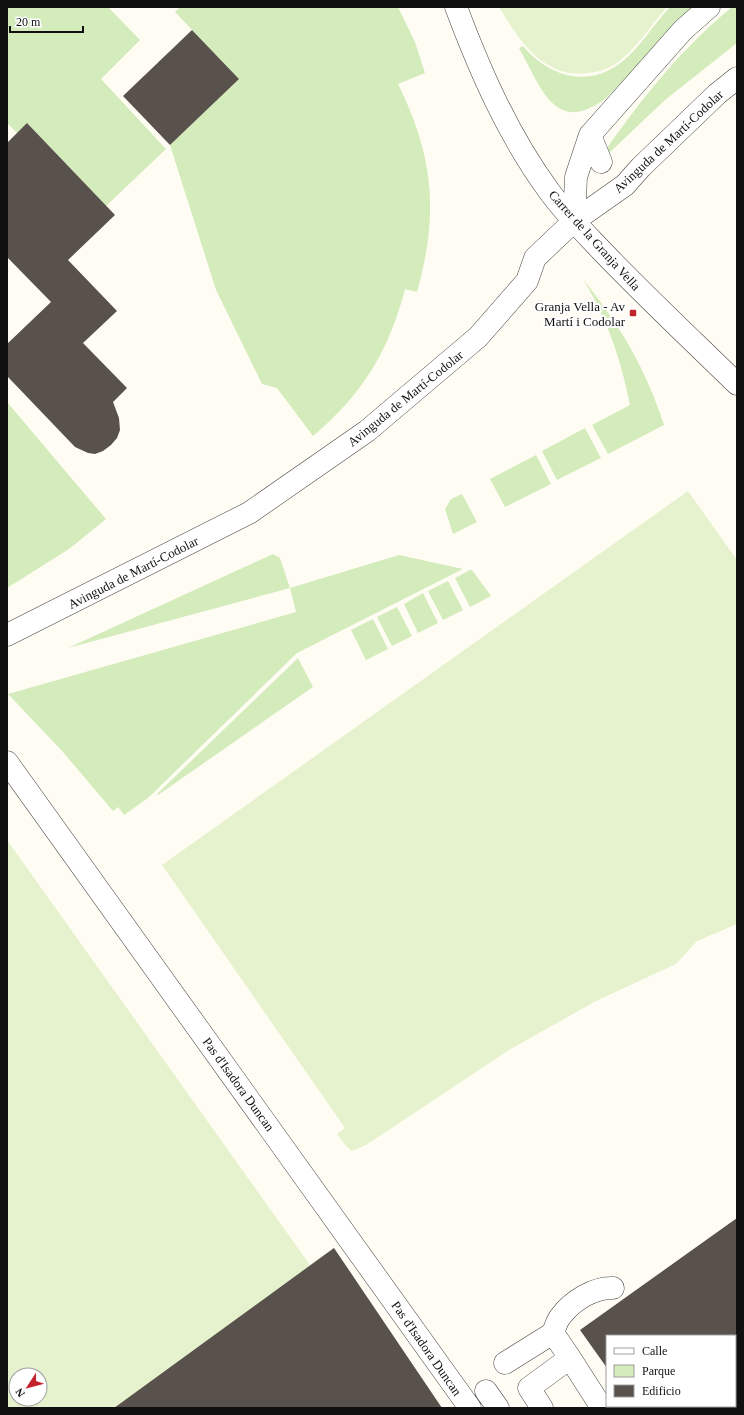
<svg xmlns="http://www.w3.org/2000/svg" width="744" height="1415" font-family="'Times New Roman',serif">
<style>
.green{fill:#d4ebbb}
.pitch{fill:#e5f2cd;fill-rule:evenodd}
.building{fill:#59514c}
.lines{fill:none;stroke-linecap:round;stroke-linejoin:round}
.minor-casing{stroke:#434343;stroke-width:23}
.minor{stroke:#fff;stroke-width:22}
.poi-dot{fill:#c5232b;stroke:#fff;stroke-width:1.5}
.labels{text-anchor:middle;stroke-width:4;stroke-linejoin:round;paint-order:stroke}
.street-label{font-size:13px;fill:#101010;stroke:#fff}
.poi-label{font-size:13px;fill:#101010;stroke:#fff;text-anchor:end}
</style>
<rect width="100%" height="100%" fill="#fffdf3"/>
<!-- green -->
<path class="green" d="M7,7h101l32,33 -39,39 65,70 -60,57 -78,-82 -11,9 -10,-10z
M180,7h218l17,35 10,31 -27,11c36,73 41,130 19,208l-12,-3c-16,62 -43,106 -92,147l-36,-48 -15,-4 -46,-94 -46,-145 69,-66 -64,-67z
M670,7h28l-92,91c-51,39 -65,-11 -87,-50l4,-2c26,31 66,43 100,15 18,-15 31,-37 47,-54z
M732,7h5v36l-72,57 -57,54 -3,-3c37,-53 77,-103 127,-144z
M583,279c38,48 62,88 81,146l-56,29 -16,-29 38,-20c-9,-46 -23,-86 -47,-126z
M7,402l99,117 -37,30 -62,39z
M585,428l16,30 -44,22 -15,-29z
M536,455l15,29 -46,23 -15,-28z
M462,494l15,28 -24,12 -8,-25 6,-10z
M273,554l7,4 10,30 109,-33 64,14 -166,84 -149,145 -24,17 -6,-8 -5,4 -51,-60 -54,-57 288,-82 -6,-24 -222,60z
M470,570h2l19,26 -21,11 -15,-29z
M448,581l15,29 -20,10 -15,-29z
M423,593l15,30 -20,10 -14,-29z
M397,607l15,29 -20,10 -15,-29z
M373,619l15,30 -22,11 -15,-30z
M298,658l15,29 -155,108 -1,-1z"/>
<!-- pitch -->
<path class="pitch" d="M499,7h168c-15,17 -27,36 -44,51 -10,9 -22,14 -35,15 -45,6 -69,-33 -89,-66z
M688,491l49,69v364l-40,17 -21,23 -80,37 -87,49 -143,95 -14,6 -6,-5 -9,-12 8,-6 -183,-263z
M7,840l303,425 24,-17 108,160h-435zM16,1375h24v24h-24z"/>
<!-- building -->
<path class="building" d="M192,30l47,49 -69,66 -47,-49z
M27,123l88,92 -47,45 49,51 -34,32 44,45 -14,14 6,16 1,12 -3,8 -6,7 -8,6 -8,3 -7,-1 -13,-6 -68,-71v-32l44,-42 -44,-45v-114z
M737,1218v190h-101l-2,-2h101v-70h-128v32l-27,-38z
M334,1248l108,160h-328z"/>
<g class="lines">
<defs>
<path id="minor" d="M456,7c24,64 52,128 93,184 15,21 34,40 52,59 44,46 91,90 136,134
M590,135l11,27
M574,221l2,-44 14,-42 93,-105 26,-23
M7,635l242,-122 118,-82 111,-94 49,-56 8,-23 39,-37 51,-36 16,-18 76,-73 20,-16
M7,762l463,646
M553,1333c2,-5 4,-13 8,-17 11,-15 33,-29 52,-28
M505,1363l48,-30 17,25
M486,1391l12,17
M542,1408l-13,-20 41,-30 32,50"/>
</defs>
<!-- minor casing -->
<use href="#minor" class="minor-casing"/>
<!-- minor -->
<use href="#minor" class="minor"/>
</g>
<!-- markers -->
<rect class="poi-dot" x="629" y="309" width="8" height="8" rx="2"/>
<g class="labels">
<!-- street labels -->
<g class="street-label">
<text transform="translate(668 141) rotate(-43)" y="5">Avinguda de Martí-Codolar</text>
<text transform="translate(595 240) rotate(48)" y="5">Carrer de la Granja Vella</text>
<text transform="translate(405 398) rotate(-39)" y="5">Avinguda de Martí-Codolar</text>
<text transform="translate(133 572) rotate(-27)" y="5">Avinguda de Martí-Codolar</text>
<text transform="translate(239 1084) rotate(54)" y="5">Pas d'Isadora Duncan</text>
<text transform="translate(427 1348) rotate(55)" y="5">Pas d'Isadora Duncan</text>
</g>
<!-- poi labels -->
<g class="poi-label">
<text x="625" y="311">Granja Vella - Av<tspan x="625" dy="15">Martí i Codolar</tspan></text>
</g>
</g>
<!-- border -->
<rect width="744" height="1415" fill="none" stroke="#101010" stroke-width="16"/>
<!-- legend -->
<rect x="606" y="1335" width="130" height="72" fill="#ffffff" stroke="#9f9f9f"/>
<rect x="614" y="1348" width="20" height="6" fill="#ffffff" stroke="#9f9f9f"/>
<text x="642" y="1355" font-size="12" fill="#101010">Calle</text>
<rect x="614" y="1365" width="20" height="12" fill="#d4ebbb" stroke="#9f9f9f"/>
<text x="642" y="1375" font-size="12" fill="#101010">Parque</text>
<rect x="614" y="1385" width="20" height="12" fill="#59514c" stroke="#9f9f9f"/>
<text x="642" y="1395" font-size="12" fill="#101010">Edificio</text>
<!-- north arrow -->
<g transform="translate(28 1387) rotate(234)"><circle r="19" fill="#ffffff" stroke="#9f9f9f"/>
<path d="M0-3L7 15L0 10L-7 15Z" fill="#c5232b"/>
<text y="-6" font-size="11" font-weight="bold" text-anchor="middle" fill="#101010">N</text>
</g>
<!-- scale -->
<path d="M10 26v6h73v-6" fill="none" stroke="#101010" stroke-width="2"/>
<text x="16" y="26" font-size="12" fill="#101010" stroke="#ffffff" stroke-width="3" paint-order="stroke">20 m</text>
</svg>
